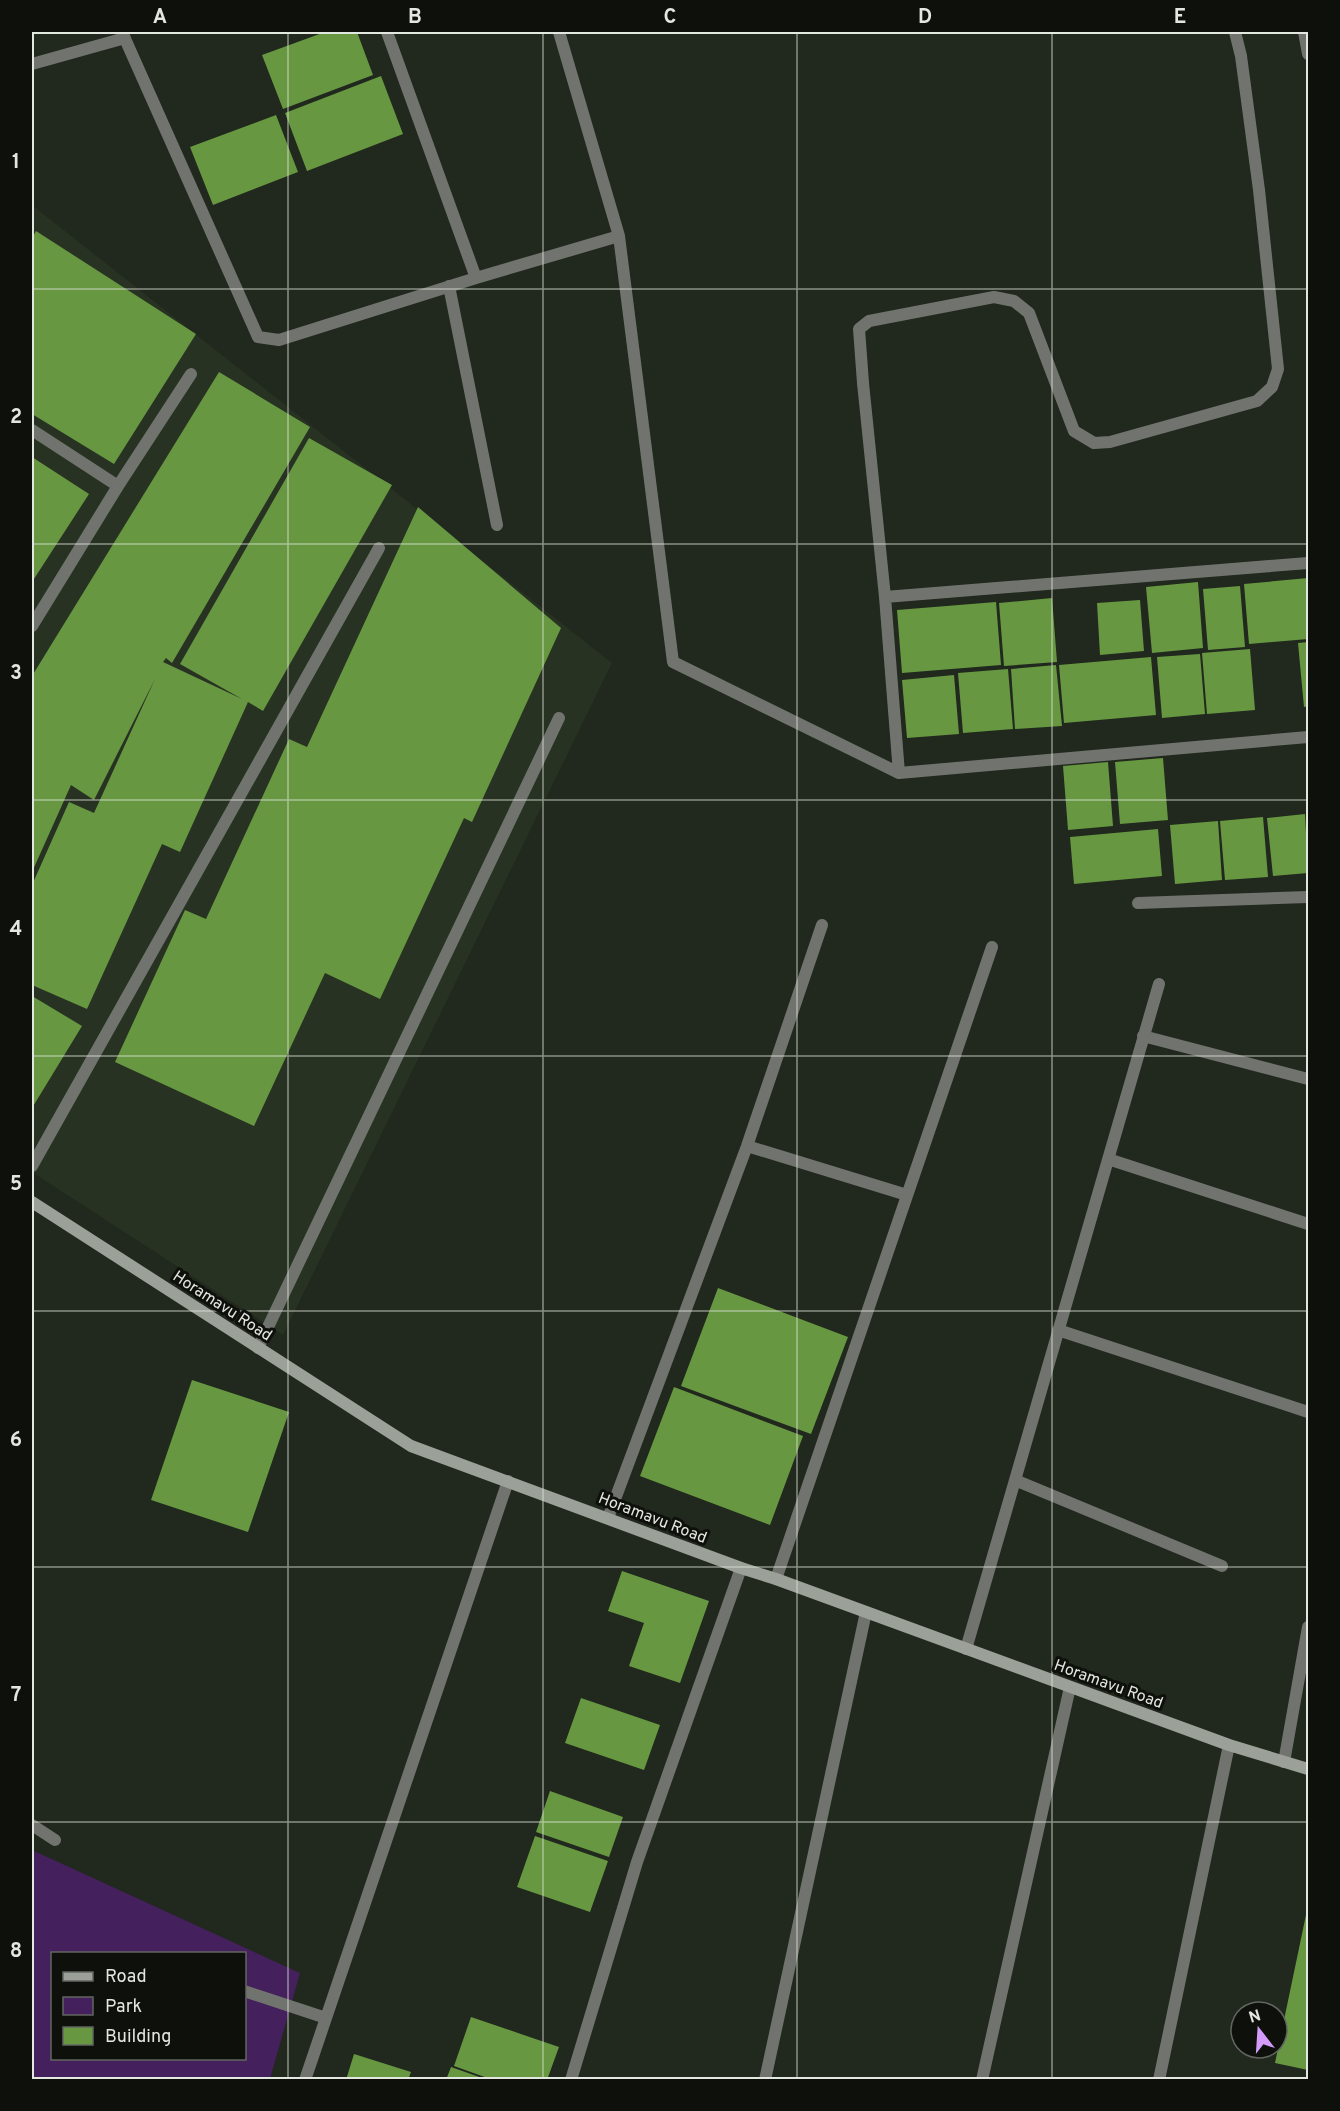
<svg xmlns="http://www.w3.org/2000/svg" width="1340" height="2111" font-family="Overpass,sans-serif">
<style>
.built{fill:#283222}
.green{fill:#44205c;fill-rule:evenodd}
.building{fill:#679841}
.lines{fill:none;stroke-linecap:round;stroke-linejoin:round}
.lane{stroke:#71746e;stroke-width:12}
.street{stroke:#71746e;stroke-width:12}
.secondary{stroke:#9ba198;stroke-width:12}
.grid{fill:none;stroke:#e2e7df;stroke-width:1.5;stroke-opacity:0.55}
.labels{text-anchor:middle;stroke-width:6;stroke-linejoin:round;paint-order:stroke}
.street-label{font-size:16px;fill:#e2e7df;stroke:#0d100b}
.neatline{fill:none;stroke:#e2e7df;stroke-width:2}
.grid-label{font-size:20px;text-anchor:middle;font-weight:bold;fill:#e2e7df}
</style>
<rect width="100%" height="100%" fill="#21281d"/>
<!-- built -->
<path class="built" d="M32,205l580,458 -329,672 -251,-163z"/>
<!-- green -->
<path class="green" d="M32,1850l268,123 -30,106 -238,1zM52,1954h192v104h-192z"/>
<!-- building -->
<path class="building" d="M325,32h32l16,43 -90,34 -21,-54z
M381,76l22,58 -96,37 -22,-58z
M276,115l22,57 -85,33 -23,-58z
M36,231l160,103 -82,130 -82,-50v-176z
M219,372l91,55 -138,236 -6,-5 -3,4 79,37 -62,-35 129,-226 83,47 -129,226 -15,-9 -68,150 -18,-8 -75,165 -55,-24v-100l37,-83 25,11 61,-134 -61,121 -23,-15 -39,87v-196z
M32,457l57,37 -57,88z
M418,507l143,121 -89,194 -8,-4 -84,181 -55,-26 -71,153 -139,-64 70,-152 21,9 83,-180 18,8z
M1308,578v61l-59,5 -5,-60z
M1198,582l5,66 -51,5 -6,-66z
M1240,586l5,61 -37,3 -5,-61z
M1052,598l5,64 -53,4 -5,-63z
M1140,600l4,51 -44,4 -3,-52z
M996,602l5,63 -99,8 -5,-63z
M1308,642v64l-4,1 -6,-64z
M1250,649l5,61 -48,4 -5,-61z
M1200,654l5,60 -43,4 -5,-61z
M1151,657l5,58 -92,8 -5,-58z
M1056,665l6,61 -47,3 -4,-60z
M1008,669l5,60 -50,4 -5,-60z
M954,675l5,59 -52,4 -5,-58z
M1163,758l5,62 -48,4 -5,-62z
M1108,762l5,64 -45,4 -5,-64z
M1305,814l3,59 -35,3 -6,-58z
M1263,817l5,60 -43,3 -5,-59z
M1218,821l4,59 -47,4 -5,-59z
M1158,829l4,47 -88,8 -4,-47z
M32,996l50,30 -50,82z
M718,1288l130,49 -37,97 -130,-48z
M192,1380l97,32 -41,120 -97,-32z
M674,1387l129,49 -33,89 -130,-49z
M622,1571l87,30 -29,82 -51,-17 15,-43 -36,-12z
M581,1698l79,27 -16,45 -79,-27z
M550,1791l73,26 -14,40 -73,-25z
M535,1836l73,25 -18,51 -73,-25z
M1307,1910h1v160l-33,-7z
M471,2017l88,30 -12,33h-54l-39,-14z
M354,2054l57,18 -3,8h-62z
M451,2067l34,12v1h-39z"/>
<g class="lines">
<!-- lane -->
<path class="lane" d="M863,383l-4,-54 10,-8 125,-24 20,4 15,12 45,118 20,12 16,-1 147,-41 15,-14 6,-18 -19,-179 -18,-134 -6,-24
M32,430l86,56
M32,626l86,-140 73,-112
M32,1166l347,-618
M258,1348l301,-630
M32,1825l23,15"/>
<!-- street -->
<path class="street" d="M122,32l136,305 21,3 197,-62 143,-42
M387,32l89,246
M559,32l60,204 54,426 226,111 409,-36
M1304,32l4,22
M32,64l93,-26
M449,286l48,239
M863,383l22,214 14,176
M885,597l423,-34
M1138,903l170,-6
M1143,1036l165,43
M747,1146l160,49
M1108,1159l200,65
M1058,1330l250,82
M1015,1480l207,86
M608,1518l139,-372 75,-221
M776,1579l216,-632
M966,1649l193,-665
M1284,1762l24,-135
M244,1991l82,27
M305,2080l203,-599
M571,2080l66,-218 104,-294
M765,2080l101,-468
M982,2080l88,-393
M1159,2080l70,-335"/>
<!-- secondary -->
<path class="secondary" d="M32,1202l379,244 330,122 35,11 453,166 79,24"/>
</g>
<!-- grid -->
<path class="grid" d="M288,32v2048M543,32v2048M797,32v2048M1052,32v2048M32,289h1276M32,544h1276M32,800h1276M32,1056h1276M32,1311h1276M32,1567h1276M32,1822h1276"/>
<g class="labels">
<!-- street labels -->
<g class="street-label">
<text transform="translate(223 1305) rotate(33)" y="6">Horamavu Road</text>
<text transform="translate(653 1517) rotate(21)" y="6">Horamavu Road</text>
<text transform="translate(1109 1683) rotate(20)" y="6">Horamavu Road</text>
</g>
</g>
<!-- border -->
<rect width="1340" height="2111" fill="none" stroke="#0d100b" stroke-width="66"/>
<!-- legend -->
<rect x="51" y="1952" width="195" height="108" fill="#0d100b" stroke="#626660" stroke-width="1.5"/>
<rect x="63" y="1972" width="30" height="9" fill="#9ba198" stroke="#626660" stroke-width="1.5"/>
<text x="105" y="1982" font-size="18" fill="#e2e7df">Road</text>
<rect x="63" y="1997" width="30" height="18" fill="#44205c" stroke="#626660" stroke-width="1.5"/>
<text x="105" y="2012" font-size="18" fill="#e2e7df">Park</text>
<rect x="63" y="2027" width="30" height="18" fill="#679841" stroke="#626660" stroke-width="1.5"/>
<text x="105" y="2042" font-size="18" fill="#e2e7df">Building</text>
<!-- north arrow -->
<g transform="translate(1259 2030) rotate(343)"><circle r="28" fill="#0d100b" stroke="#626660" stroke-width="1.5"/>
<path d="M0-4.5L10 22L0 15L-10 22Z" fill="#d39cfc"/>
<text y="-9" font-size="16" font-weight="bold" text-anchor="middle" fill="#e2e7df">N</text>
</g>
<rect x="33" y="33" width="1274" height="2045" class="neatline"/>
<g class="grid-label">
<text x="160" y="23">A</text>
<text x="415" y="23">B</text>
<text x="670" y="23">C</text>
<text x="925" y="23">D</text>
<text x="1180" y="23">E</text>
<text x="16" y="168">1</text>
<text x="16" y="423">2</text>
<text x="16" y="679">3</text>
<text x="16" y="935">4</text>
<text x="16" y="1190">5</text>
<text x="16" y="1446">6</text>
<text x="16" y="1701">7</text>
<text x="16" y="1957">8</text>
</g>
</svg>
